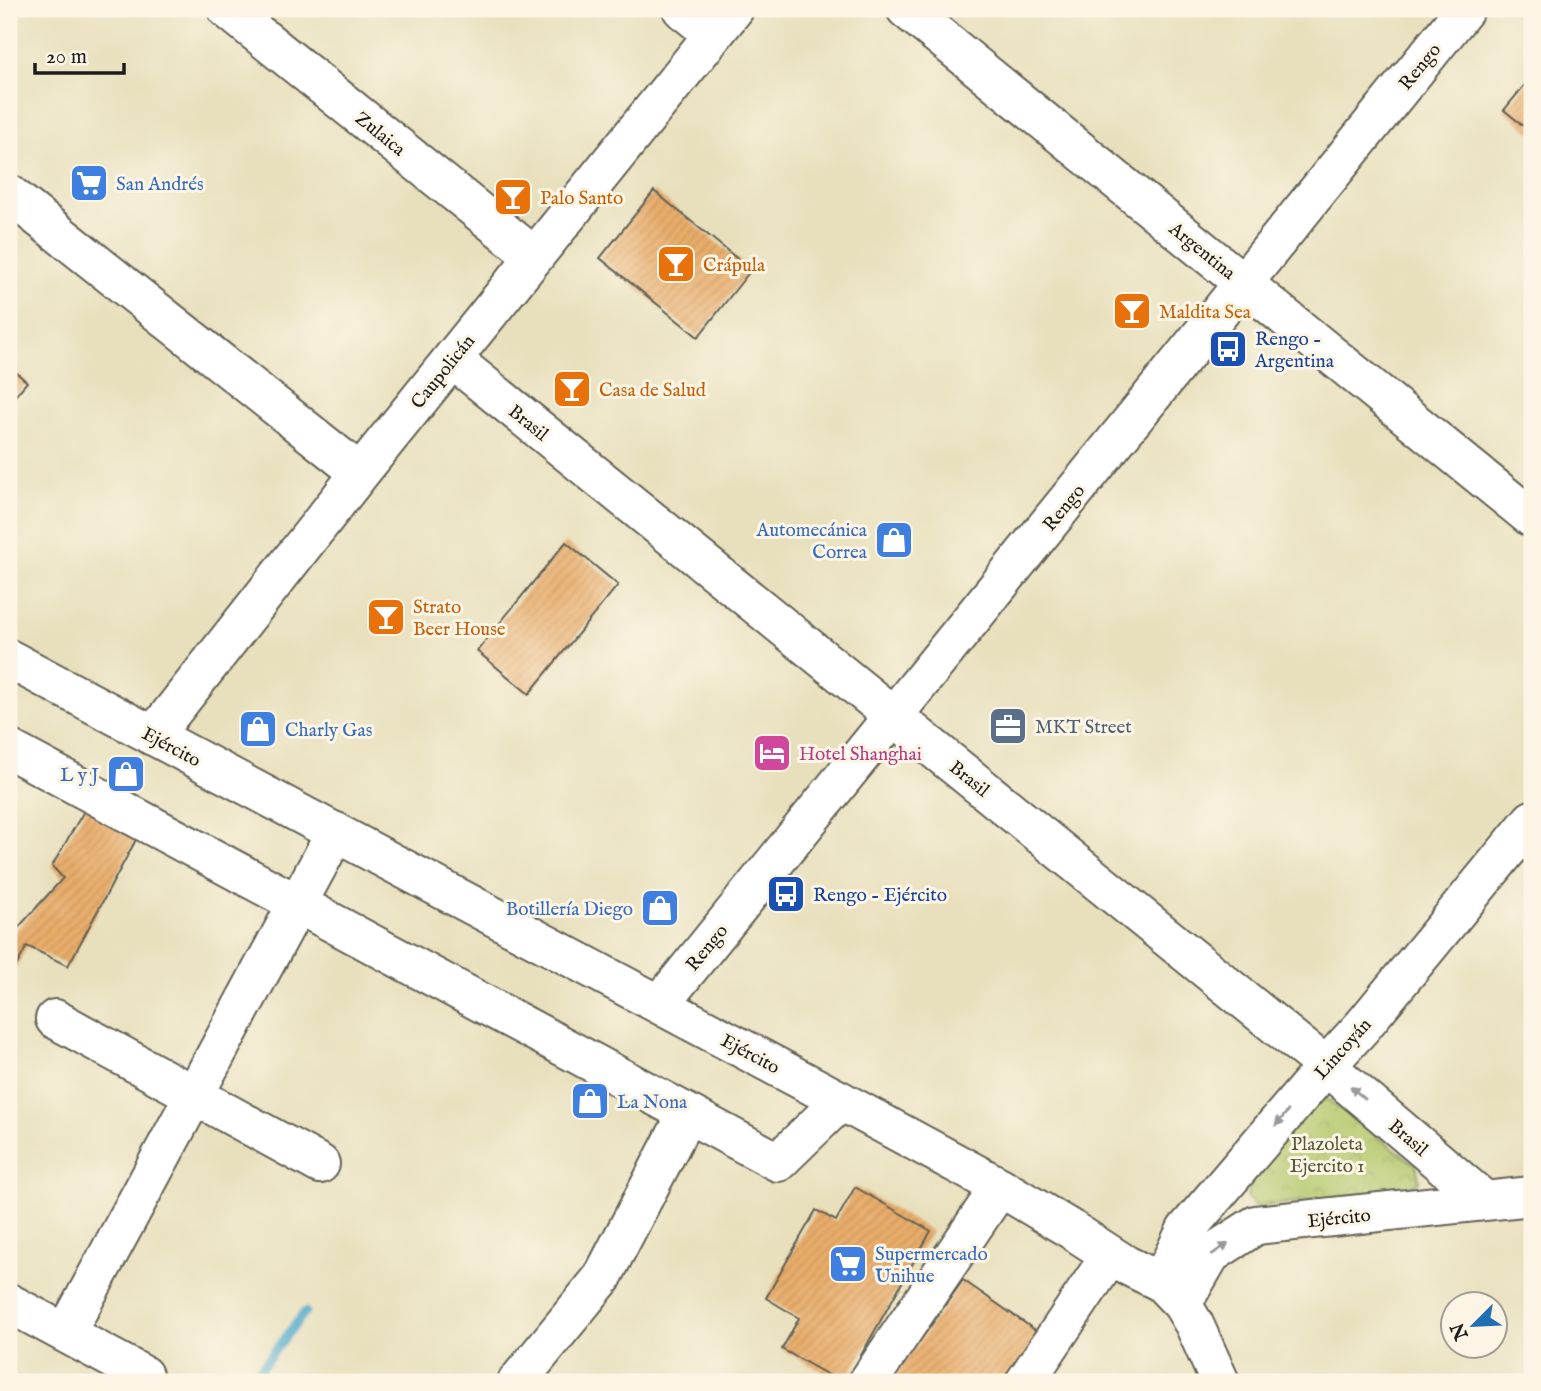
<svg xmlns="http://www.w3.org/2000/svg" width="1541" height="1391" font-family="'IM FELL English',serif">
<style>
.park{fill:url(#park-crowns);stroke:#687244;stroke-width:2}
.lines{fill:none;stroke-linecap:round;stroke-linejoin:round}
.stream{stroke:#4da8cb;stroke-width:9}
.building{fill:url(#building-hatch)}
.minor-casing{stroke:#636154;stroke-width:42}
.major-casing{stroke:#636154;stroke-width:42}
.minor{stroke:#fff;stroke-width:38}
.major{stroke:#fff;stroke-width:38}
.oneway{fill:#999}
.labels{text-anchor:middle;stroke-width:6;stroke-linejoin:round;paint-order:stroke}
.street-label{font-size:19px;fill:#1c1c1c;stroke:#fcf5e5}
.shop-label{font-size:19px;fill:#366cbe;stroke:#fcf5e5;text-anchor:start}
.food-label{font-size:19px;fill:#c56008;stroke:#fcf5e5;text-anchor:start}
.transit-label{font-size:19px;fill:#164399;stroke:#fcf5e5;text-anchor:start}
.service-label{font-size:19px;fill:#4e5e75;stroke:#fcf5e5;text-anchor:start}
.hotel-label{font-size:19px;fill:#b23c85;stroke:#fcf5e5;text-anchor:start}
.park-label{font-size:19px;fill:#515838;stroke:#fcf5e5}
</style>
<defs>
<pattern id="park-crowns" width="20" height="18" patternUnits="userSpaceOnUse" patternTransform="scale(1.75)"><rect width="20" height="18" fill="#b4c86c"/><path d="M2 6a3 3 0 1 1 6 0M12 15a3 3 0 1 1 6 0" fill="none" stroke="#9aab5d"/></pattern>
<pattern id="building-hatch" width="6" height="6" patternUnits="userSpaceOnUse" patternTransform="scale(1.75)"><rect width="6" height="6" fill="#e9ad6b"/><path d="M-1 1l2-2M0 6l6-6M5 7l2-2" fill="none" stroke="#c7945c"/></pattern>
</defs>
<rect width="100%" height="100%" fill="#fcf5e5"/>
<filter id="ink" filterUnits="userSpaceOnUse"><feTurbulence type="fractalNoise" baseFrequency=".0143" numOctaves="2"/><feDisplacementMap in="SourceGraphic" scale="14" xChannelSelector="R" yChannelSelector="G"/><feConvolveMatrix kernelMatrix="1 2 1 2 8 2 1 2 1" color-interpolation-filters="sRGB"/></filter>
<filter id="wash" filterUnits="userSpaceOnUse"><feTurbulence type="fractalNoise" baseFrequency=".00686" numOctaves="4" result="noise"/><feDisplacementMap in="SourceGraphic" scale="28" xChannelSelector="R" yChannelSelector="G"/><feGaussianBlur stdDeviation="1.57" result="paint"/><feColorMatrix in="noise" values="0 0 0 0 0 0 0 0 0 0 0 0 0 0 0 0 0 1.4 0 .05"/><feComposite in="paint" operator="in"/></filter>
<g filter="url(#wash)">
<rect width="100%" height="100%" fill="#e8e0bd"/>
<!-- park -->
<path class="park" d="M1324,1098l9,5 83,62 3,16 -14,8 -149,18 -9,-10 4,-18 63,-78z"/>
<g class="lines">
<!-- stream -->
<path class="stream" d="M250,1382l55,-70"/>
</g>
<g id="blocks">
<!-- building -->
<path class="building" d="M1532,76v57l-28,-23z
M654,191l97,79 -53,67 -98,-79z
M9,366l18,16 -18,21z
M566,542l52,43 -89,109 -52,-43z
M88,804l51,30 -71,132 -41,-20 -18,34v-42l54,-60 -11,-12z
M855,1187l76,44 -85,151h-5l-59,-33 17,-31 -33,-20 50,-88 20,11z
M963,1280l82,57 -32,45h-122z"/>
</g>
</g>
<g filter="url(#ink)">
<use href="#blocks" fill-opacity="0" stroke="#636154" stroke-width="2"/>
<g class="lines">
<defs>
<path id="minor" d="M227,9l307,247
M682,9l31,25
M906,9l626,509
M9,194l351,279
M452,359l874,707 36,-39 170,-207
M153,736l207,-263 374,-464
M9,749l769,413 63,-61
M55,1019l265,145
M9,1303l134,72
M66,1333l270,-501
M517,1382l85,-104 85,-164
M868,1382l132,-195
M1025,1382l85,-126"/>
<path id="major" d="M9,659l832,442 159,86 72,43 54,35 35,17 21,22 12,20 26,58
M660,1004l805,-995
M1161,1282l25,-52 140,-164 159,135
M1182,1304l29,-50 45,-29 276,-29"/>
</defs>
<!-- minor casing -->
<use href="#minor" class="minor-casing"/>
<!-- major casing -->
<use href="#major" class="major-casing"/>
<!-- minor -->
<use href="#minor" class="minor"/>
<!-- major -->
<use href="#major" class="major"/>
</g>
<!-- one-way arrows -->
<defs><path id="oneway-solid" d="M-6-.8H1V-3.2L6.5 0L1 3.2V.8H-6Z" transform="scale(1.75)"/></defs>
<g class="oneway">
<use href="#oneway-solid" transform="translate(1358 1093) rotate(-140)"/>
<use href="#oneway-solid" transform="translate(1282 1118) rotate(130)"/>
<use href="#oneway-solid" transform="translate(1220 1249) rotate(-34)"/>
</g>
</g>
<!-- icons -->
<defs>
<symbol id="supermarket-square" viewBox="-11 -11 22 22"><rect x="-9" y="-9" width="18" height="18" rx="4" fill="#3f7fe0" stroke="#fcf5e5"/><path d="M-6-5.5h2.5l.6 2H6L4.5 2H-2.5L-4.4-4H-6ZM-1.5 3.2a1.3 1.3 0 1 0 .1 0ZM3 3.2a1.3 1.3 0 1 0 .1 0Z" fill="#fff"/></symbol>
<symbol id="bar-square" viewBox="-11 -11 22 22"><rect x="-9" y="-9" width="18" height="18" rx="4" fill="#e8710a" stroke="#fcf5e5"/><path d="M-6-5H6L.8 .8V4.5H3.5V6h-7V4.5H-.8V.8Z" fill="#fff"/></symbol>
<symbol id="bus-square" viewBox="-11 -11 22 22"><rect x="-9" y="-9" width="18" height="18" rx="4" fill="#1a4fb4" stroke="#fcf5e5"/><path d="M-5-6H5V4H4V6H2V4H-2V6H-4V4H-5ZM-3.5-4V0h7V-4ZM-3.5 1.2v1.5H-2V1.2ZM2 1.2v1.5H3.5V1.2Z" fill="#fff"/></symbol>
<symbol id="shop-square" viewBox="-11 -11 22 22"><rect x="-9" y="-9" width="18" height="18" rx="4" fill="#3f7fe0" stroke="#fcf5e5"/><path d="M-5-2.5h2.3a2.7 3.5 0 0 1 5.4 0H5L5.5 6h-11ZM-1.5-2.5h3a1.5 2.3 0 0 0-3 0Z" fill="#fff"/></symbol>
<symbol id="office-square" viewBox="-11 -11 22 22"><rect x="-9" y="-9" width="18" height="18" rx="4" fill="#5c6f8a" stroke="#fcf5e5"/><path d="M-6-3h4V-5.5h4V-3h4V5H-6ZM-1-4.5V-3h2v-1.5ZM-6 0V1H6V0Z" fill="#fff"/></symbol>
<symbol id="hotel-square" viewBox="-11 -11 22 22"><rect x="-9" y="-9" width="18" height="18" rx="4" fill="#d1479c" stroke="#fcf5e5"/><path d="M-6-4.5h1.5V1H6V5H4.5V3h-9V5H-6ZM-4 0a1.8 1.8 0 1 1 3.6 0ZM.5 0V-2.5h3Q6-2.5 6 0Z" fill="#fff"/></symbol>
</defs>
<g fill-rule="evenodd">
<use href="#supermarket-square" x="67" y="161" width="44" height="44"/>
<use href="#bar-square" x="491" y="175" width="44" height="44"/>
<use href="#bar-square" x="654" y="242" width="44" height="44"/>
<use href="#bar-square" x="1110" y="289" width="44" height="44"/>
<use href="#bus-square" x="1206" y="327" width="44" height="44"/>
<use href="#bar-square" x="550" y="367" width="44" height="44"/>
<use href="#shop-square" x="872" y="518" width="44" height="44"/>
<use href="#bar-square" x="364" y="595" width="44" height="44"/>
<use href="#office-square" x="986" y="704" width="44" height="44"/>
<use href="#shop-square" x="236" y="707" width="44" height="44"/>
<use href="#hotel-square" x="750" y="731" width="44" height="44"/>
<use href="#shop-square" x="104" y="752" width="44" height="44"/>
<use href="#bus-square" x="764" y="872" width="44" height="44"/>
<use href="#shop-square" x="638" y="886" width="44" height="44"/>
<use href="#shop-square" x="568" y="1079" width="44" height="44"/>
<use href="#supermarket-square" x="826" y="1242" width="44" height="44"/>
</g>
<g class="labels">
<!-- street labels -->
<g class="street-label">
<text transform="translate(1419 66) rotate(-51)" y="7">Rengo</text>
<text transform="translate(381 133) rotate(39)" y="7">Zulaica</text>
<text transform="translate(1203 250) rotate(39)" y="7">Argentina</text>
<text transform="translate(442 371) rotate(-51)" y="7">Caupolicán</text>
<text transform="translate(529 422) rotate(39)" y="7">Brasil</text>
<text transform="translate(1063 507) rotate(-51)" y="7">Rengo</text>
<text transform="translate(172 746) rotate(28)" y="7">Ejército</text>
<text transform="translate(970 778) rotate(39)" y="7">Brasil</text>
<text transform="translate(706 947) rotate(-51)" y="7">Rengo</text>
<text transform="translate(1342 1048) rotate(-48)" y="7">Lincoyán</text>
<text transform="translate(751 1053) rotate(28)" y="7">Ejército</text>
<text transform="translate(1409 1137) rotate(41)" y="7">Brasil</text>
<text transform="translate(1339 1217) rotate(-6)" y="7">Ejército</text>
</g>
<!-- shop labels -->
<g class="shop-label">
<text x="116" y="190">San Andrés</text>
<text x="867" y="536" text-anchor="end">Automecánica<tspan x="867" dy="22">Correa</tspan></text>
<text x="285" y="736">Charly Gas</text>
<text x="99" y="781" text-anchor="end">L y J</text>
<text x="633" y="915" text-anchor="end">Botillería Diego</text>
<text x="617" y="1108">La Nona</text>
<text x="875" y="1260">Supermercado<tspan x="875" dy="22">Unihue</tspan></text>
</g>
<!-- food labels -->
<g class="food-label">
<text x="540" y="204">Palo Santo</text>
<text x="703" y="271">Crápula</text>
<text x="1159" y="318">Maldita Sea</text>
<text x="599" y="396">Casa de Salud</text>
<text x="413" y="613">Strato<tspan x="413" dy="22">Beer House</tspan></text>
</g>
<!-- transit labels -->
<g class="transit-label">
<text x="1255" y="345">Rengo -<tspan x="1255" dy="22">Argentina</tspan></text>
<text x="813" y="901">Rengo - Ejército</text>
</g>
<!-- service labels -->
<g class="service-label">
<text x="1035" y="733">MKT Street</text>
</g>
<!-- hotel labels -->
<g class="hotel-label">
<text x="799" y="760">Hotel Shanghai</text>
</g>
<!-- park labels -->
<g class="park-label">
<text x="1327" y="1150">Plazoleta<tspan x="1327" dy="22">Ejercito 1</tspan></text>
</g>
</g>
<!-- margin -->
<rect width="1541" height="1391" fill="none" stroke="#fcf5e5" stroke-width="35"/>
<!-- north arrow -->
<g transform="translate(1474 1325) rotate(246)"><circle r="33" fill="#fcf5e5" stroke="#a29e95" stroke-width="2"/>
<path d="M0-5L12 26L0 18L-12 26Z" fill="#1f6fb2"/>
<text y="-10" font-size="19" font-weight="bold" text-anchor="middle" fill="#1c1c1c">N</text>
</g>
<!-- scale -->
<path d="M35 63v10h89v-10" fill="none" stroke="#1c1c1c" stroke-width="3.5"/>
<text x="46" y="63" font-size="21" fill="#1c1c1c" stroke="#fcf5e5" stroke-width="5" paint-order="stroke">20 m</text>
</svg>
